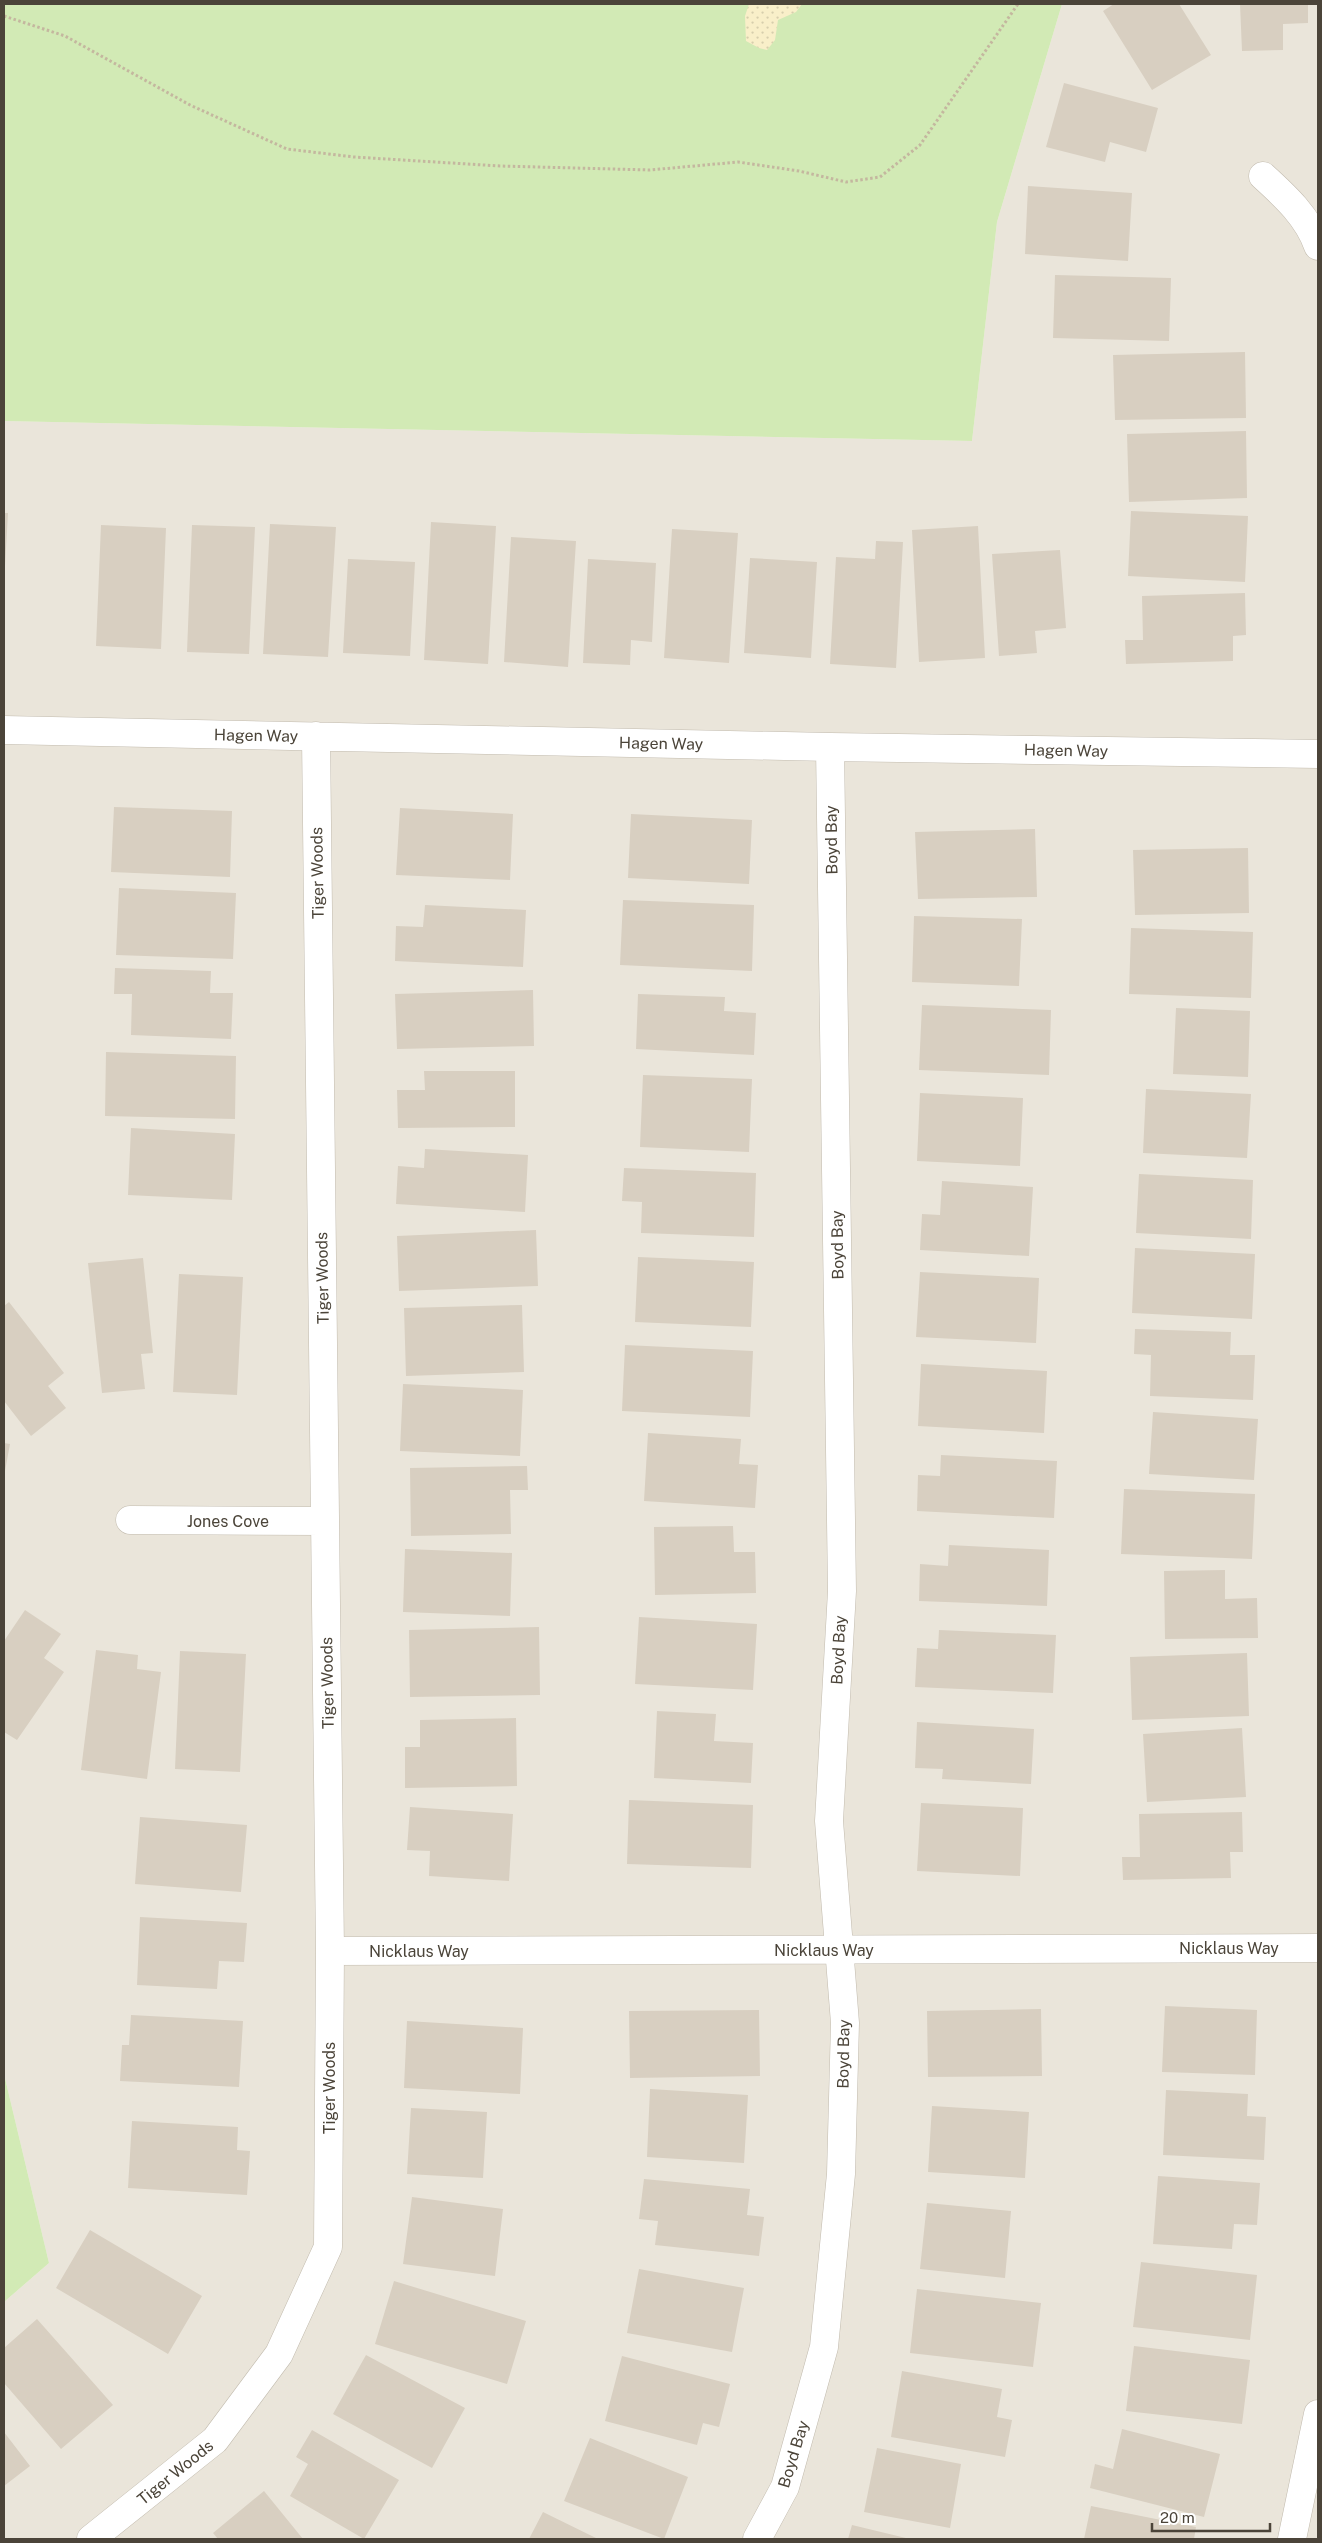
<svg xmlns="http://www.w3.org/2000/svg" width="1322" height="2543" font-family="'Public Sans',sans-serif">
<style>
.residential{fill:#eae5da}
.grass{fill:#d2eab5}
.sand{fill:url(#sand-dots)}
.building{fill:#d8cfc1}
.lines{fill:none;stroke-linecap:round;stroke-linejoin:round}
.street-casing{stroke:#c2bbae;stroke-width:29}
.path{stroke:#c4b79f;stroke-width:3;stroke-dasharray:2.5 2.5;stroke-linecap:butt}
.street{stroke:#fff;stroke-width:28}
.labels{text-anchor:middle;stroke-width:4;stroke-linejoin:round;paint-order:stroke}
.street-label{font-size:16px;fill:#4b4439;stroke:#fff}
</style>
<defs>
<pattern id="sand-dots" width="8" height="8" patternUnits="userSpaceOnUse" patternTransform="scale(1.25)"><rect width="8" height="8" fill="#f9efc9"/><path d="M2 2h.1M6 6h.1" fill="none" stroke="#d7cead" stroke-width="1.8" stroke-linecap="round"/></pattern>
</defs>
<rect width="100%" height="100%" fill="#f6f3ec"/>
<!-- residential -->
<path class="residential" d="M1062,4h256v2535h-1314v-237l45,-39 -45,-189v-1653l968,20 25,-219z"/>
<!-- grass -->
<path class="grass" d="M4,4h1058l-65,218 -25,219 -968,-20z
M4,2074l45,189 -45,39z"/>
<!-- sand -->
<path class="sand" d="M749,4h53l-6,8 -18,8 -3,20 -8,10 -8,-2 -13,-7 -1,-25z"/>
<!-- building -->
<path class="building" d="M1114,4h65l32,51 -59,35 -49,-79z
M1240,4h68v19l-25,1v26l-41,1z
M1064,83l94,25 -12,44 -36,-10 -5,20 -59,-15z
M1028,186l104,7 -4,68 -103,-7z
M1055,275l116,3 -2,63 -116,-3z
M1245,352l1,66 -131,2 -2,-65z
M1246,431l1,67 -118,4 -2,-68z
M1131,511l117,5 -3,66 -117,-6z
M4,513h4l-3,53h-1z
M431,522l65,4 -8,138 -64,-4z
M270,524l66,3 -8,130 -65,-3z
M101,525l65,3 -5,121 -65,-3z
M192,525l63,2 -6,127 -62,-2z
M978,526l7,132 -66,4 -7,-132z
M672,529l66,4 -9,130 -65,-5z
M511,537l65,4 -8,126 -64,-5z
M876,541l27,1 -7,126 -66,-4 6,-107 39,2z
M1060,550l6,78 -31,3 2,22 -38,3 -7,-102z
M750,558l67,4 -6,96 -67,-5z
M348,559l67,3 -5,94 -67,-3z
M588,559l68,4 -4,79 -21,-2 -1,25 -47,-2z
M1245,593l1,42 -13,1v25l-107,3 -1,-24h18l-1,-44z
M114,807l118,4 -2,66 -119,-5z
M400,808l113,6 -3,66 -114,-5z
M631,814l121,6 -3,64 -121,-6z
M1035,829l2,68 -119,2 -3,-67z
M1248,848l1,65 -114,2 -2,-65z
M119,888l117,5 -3,66 -117,-4z
M623,900l131,5 -2,66 -132,-6z
M425,905l101,5 -3,57 -128,-6 1,-35 27,1z
M914,916l108,3 -3,67 -107,-4z
M1131,928l122,4 -2,66 -122,-4z
M115,968l96,3 -1,22h23l-2,46 -100,-4 1,-41h-18z
M533,990l1,56 -137,3 -2,-55z
M638,994l87,3 -1,14 32,2 -2,42 -118,-6z
M922,1005l129,5 -2,65 -130,-5z
M1176,1008l74,3 -2,66 -75,-3z
M106,1052l130,4 -1,63 -130,-3z
M424,1071h91v56l-117,1 -1,-38h28z
M643,1075l109,4 -3,73 -109,-5z
M1146,1089l105,5 -4,64 -104,-5z
M920,1093l103,5 -3,68 -103,-5z
M131,1128l104,6 -3,66 -104,-5z
M425,1149l103,6 -3,57 -129,-8 2,-38 26,2z
M624,1168l132,5 -2,64 -113,-4 1,-31 -20,-1z
M1139,1174l114,6 -2,59 -115,-6z
M942,1181l91,6 -4,69 -109,-6 2,-36 18,1z
M536,1230l2,56 -139,5 -2,-55z
M1135,1248l120,6 -3,65 -120,-6z
M638,1257l116,5 -3,65 -116,-5z
M143,1258l10,95 -12,1 4,35 -43,4 -14,-130z
M920,1272l119,6 -3,65 -120,-6z
M179,1274l64,3 -6,118 -64,-3z
M9,1302l55,71 -16,13 18,22 -35,28 -27,-35v-95z
M522,1305l2,67 -118,4 -2,-68z
M1135,1329l96,3 -1,23h25l-2,45 -103,-4 1,-41 -17,-1z
M625,1345l128,6 -3,66 -128,-6z
M921,1364l126,7 -3,62 -126,-7z
M403,1384l120,6 -3,66 -120,-5z
M1153,1412l105,7 -4,61 -105,-6z
M648,1433l93,6 -2,25 19,1 -3,43 -111,-7z
M4,1443l6,1 -5,27h-1z
M941,1455l116,6 -3,57 -137,-7 1,-36 22,1z
M527,1466l1,24h-18l1,44 -100,2 -1,-68z
M1124,1489l131,5 -3,65 -131,-5z
M733,1526l1,26h21l1,41 -101,2 -1,-68z
M949,1545l100,5 -2,56 -128,-5 1,-37 28,2z
M405,1549l107,4 -2,63 -107,-4z
M1225,1570v29l32,-1 1,40 -93,1 -1,-68z
M25,1610l36,24 -17,24 20,14 -47,68 -13,-8v-91z
M639,1617l118,7 -4,66 -118,-6z
M539,1627l1,68 -130,2 -1,-67z
M939,1630l117,5 -3,58 -138,-6 2,-39 21,1z
M96,1650l42,5 -1,14 24,3 -14,107 -66,-9z
M180,1651l66,3 -6,118 -65,-3z
M1247,1653l2,63 -117,4 -2,-63z
M657,1711l59,3 -2,27 39,2 -2,40 -97,-5z
M516,1718l1,68 -112,2v-41h15v-27z
M917,1722l117,7 -3,55 -89,-5 1,-10 -28,-1z
M1242,1728l4,69 -99,5 -4,-68z
M629,1800l124,5 -2,63 -124,-4z
M921,1803l102,5 -3,68 -103,-5z
M410,1807l103,7 -4,67 -80,-5 1,-25 -23,-1z
M1242,1812l1,40h-13l1,26 -108,2 -1,-23h18l-1,-43z
M140,1817l107,8 -6,67 -106,-8z
M140,1917l107,6 -3,39 -25,-1 -2,28 -80,-4z
M1165,2006l92,4 -2,65 -93,-3z
M1041,2009l1,67 -114,1 -1,-66z
M759,2010l1,66 -130,2 -1,-67z
M131,2015l112,6 -4,66 -119,-6 2,-36h7z
M407,2021l116,7 -3,66 -116,-6z
M650,2089l98,6 -4,68 -97,-6z
M1166,2090l82,4 -1,22 19,1 -2,43 -101,-5z
M932,2106l97,6 -4,66 -97,-6z
M411,2108l76,4 -4,66 -76,-4z
M132,2121l106,6 -1,23 13,1 -3,44 -119,-7z
M1158,2176l102,7 -3,42 -23,-1 -2,25 -79,-5z
M644,2179l106,10 -3,26 17,2 -5,39 -104,-11 3,-24 -19,-2z
M412,2197l91,12 -8,67 -92,-12z
M927,2203l84,8 -6,67 -85,-9z
M90,2230l112,66 -34,58 -112,-66z
M1141,2262l116,13 -7,65 -117,-13z
M639,2269l105,19 -12,64 -105,-19z
M394,2281l132,40 -19,63 -132,-40z
M917,2289l124,14 -8,64 -123,-14z
M37,2319l76,86 -52,44 -57,-66v-35z
M1134,2346l116,14 -8,64 -116,-13z
M366,2355l99,53 -33,60 -99,-54z
M622,2356l108,28 -11,43 -16,-4 -6,22 -92,-24z
M902,2371l100,18 -5,28 15,3 -7,37 -114,-20z
M1122,2429l98,25 -16,63 -114,-29 5,-24 18,5z
M312,2430l87,50 -35,59 -74,-43 18,-32 -12,-7z
M4,2432l26,34 -26,20z
M590,2438l98,39 -24,62 -100,-38z
M877,2448l84,16 -11,64 -86,-16z
M264,2491l39,48h-85l-5,-6z
M1091,2506l105,21 -2,12h-110z
M543,2512l55,27h-69z
M852,2525l58,14h-62z"/>
<g class="lines">
<defs>
<path id="street" d="M1263,176c22,20 45,41 55,70
M4,730l826,17 488,7
M130,1520l195,1
M330,1951l988,-3
M91,2539l124,-99 64,-86 49,-107 2,-296 -14,-1215
M757,2539l28,-52 39,-140 17,-173 4,-151 -16,-202 13,-230 -12,-844
M1292,2539l26,-125"/>
</defs>
<!-- street casing -->
<use href="#street" class="street-casing"/>
<!-- path -->
<path class="path" d="M4,16l61,20 125,69 97,44 67,8 146,9 150,4 88,-8 61,9 47,11 34,-5 40,-32 98,-141"/>
<!-- street -->
<use href="#street" class="street"/>
</g>
<g class="labels">
<!-- street labels -->
<g class="street-label">
<text transform="translate(256 735) rotate(1)" y="6">Hagen Way</text>
<text transform="translate(661 743) rotate(1)" y="6">Hagen Way</text>
<text transform="translate(1066 750) rotate(1)" y="6">Hagen Way</text>
<text transform="translate(831 840) rotate(-91)" y="6">Boyd Bay</text>
<text transform="translate(317 873) rotate(-91)" y="6">Tiger Woods</text>
<text transform="translate(837 1245) rotate(-91)" y="6">Boyd Bay</text>
<text transform="translate(322 1278) rotate(-91)" y="6">Tiger Woods</text>
<text x="228" y="1527">Jones Cove</text>
<text transform="translate(838 1650) rotate(-87)" y="6">Boyd Bay</text>
<text transform="translate(327 1683) rotate(-91)" y="6">Tiger Woods</text>
<text x="1229" y="1954">Nicklaus Way</text>
<text x="824" y="1956">Nicklaus Way</text>
<text x="419" y="1957">Nicklaus Way</text>
<text transform="translate(843 2054) rotate(-89)" y="6">Boyd Bay</text>
<text transform="translate(329 2088) rotate(-90)" y="6">Tiger Woods</text>
<text transform="translate(793 2454) rotate(-73)" y="6">Boyd Bay</text>
<text transform="translate(175 2472) rotate(-39)" y="6">Tiger Woods</text>
</g>
</g>
<!-- border -->
<rect width="1322" height="2543" fill="none" stroke="#4b4439" stroke-width="10"/>
<!-- scale -->
<path d="M1152 2523v8h118v-8" fill="none" stroke="#4b4439" stroke-width="2.5"/>
<text x="1160" y="2523" font-size="15" fill="#4b4439" stroke="#ffffff" stroke-width="4" paint-order="stroke">20 m</text>
</svg>
